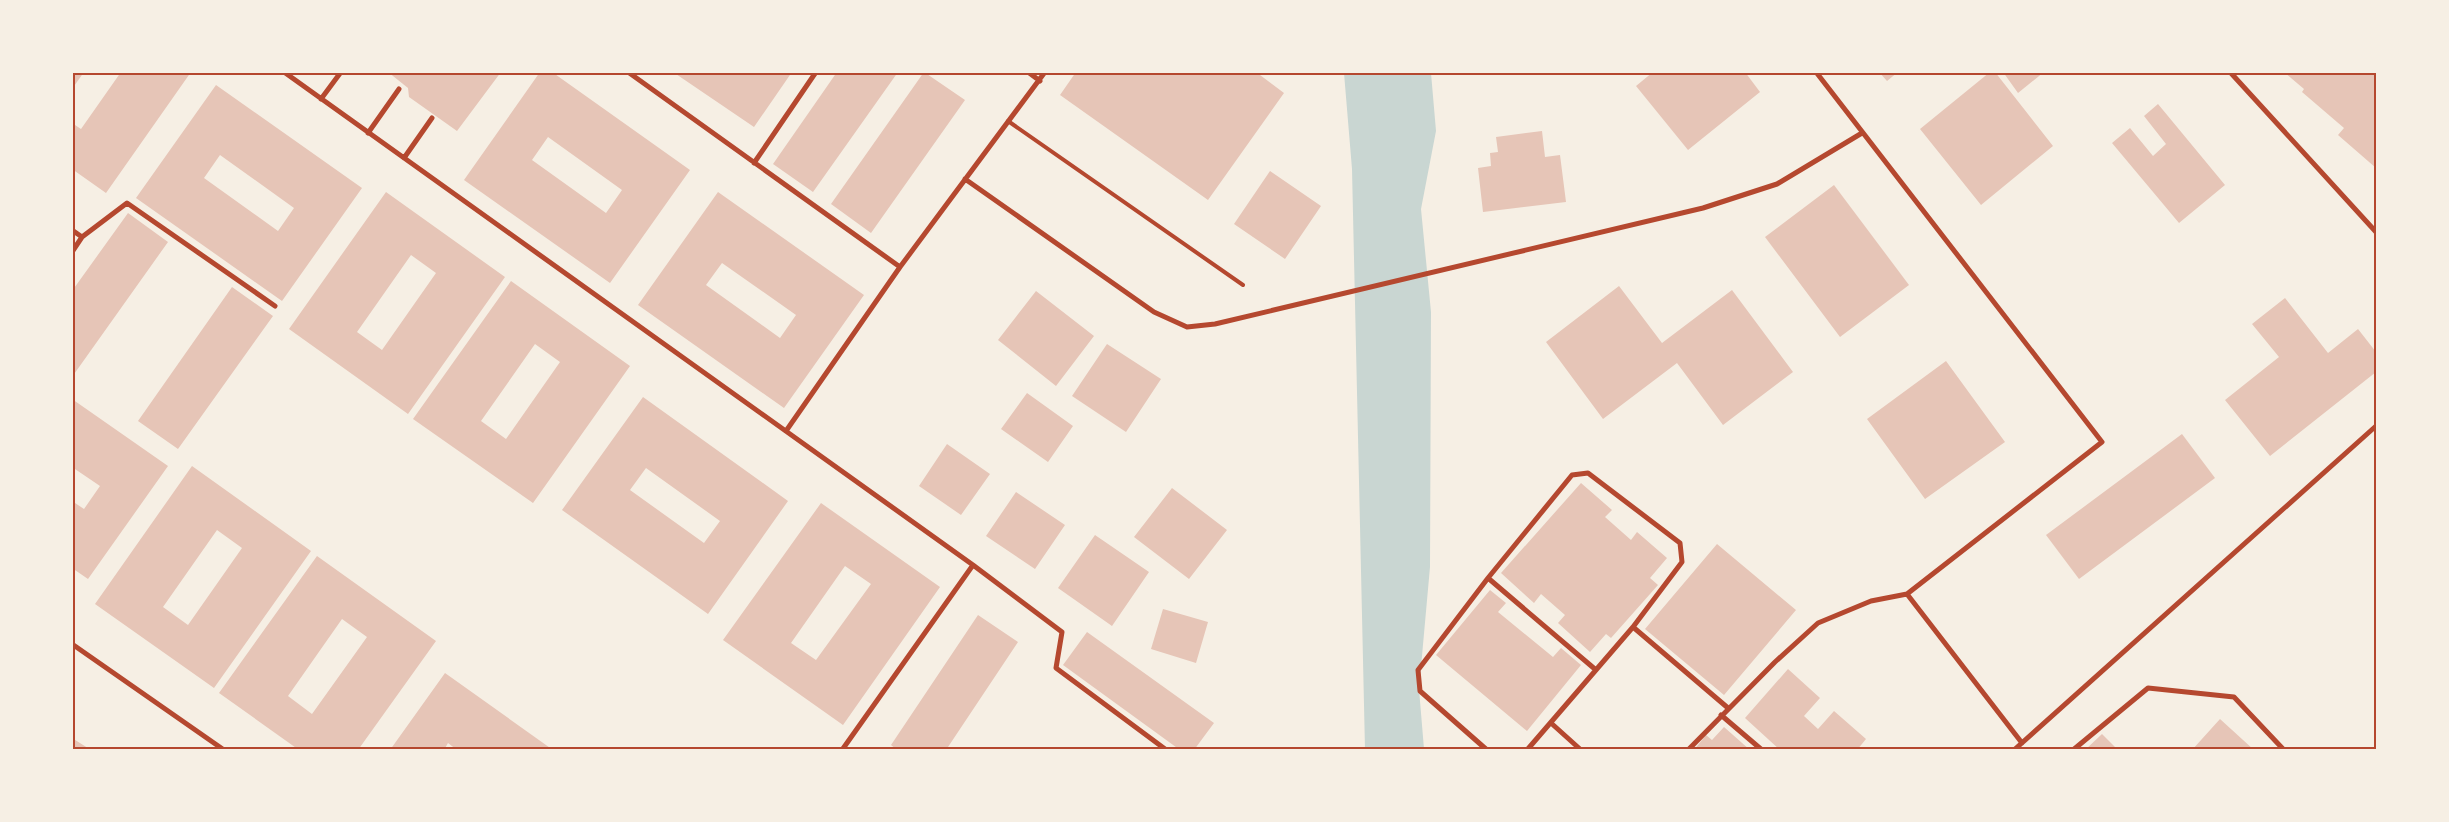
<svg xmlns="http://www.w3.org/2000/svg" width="2449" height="822" font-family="'Fira Sans',sans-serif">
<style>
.water{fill:#c9d6d2}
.building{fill:#e6c5b7;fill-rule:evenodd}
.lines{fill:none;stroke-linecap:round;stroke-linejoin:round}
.service{stroke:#b5482f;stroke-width:4}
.minor{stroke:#b5482f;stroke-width:5}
.neatline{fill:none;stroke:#b5482f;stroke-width:2}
</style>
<rect width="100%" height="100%" fill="#f6efe4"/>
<!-- water -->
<path class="water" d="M1344,73h87l5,58 -15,78 10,103 -1,255 -11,122 5,60h-59l-13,-580z"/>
<!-- building -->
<path class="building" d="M72,72h12l-12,17z
M121,72h70l-85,121 -34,-24v-46l9,6z
M388,72h113l-44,59 -48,-34 -1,-9z
M540,72h12l138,98 -80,113 -146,-103zM548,137l74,53 -16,23 -74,-53z
M673,72h119l-38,55z
M837,72h61l-85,120 -40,-28z
M924,72l41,28 -94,133 -40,-29z
M1076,72h180l28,21 -76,107 -148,-105z
M1653,72h92l15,20 -72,58 -52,-64z
M1879,72h19l-11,9z
M1990,72h5l58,74 -72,59 -61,-76z
M2003,72h41l-26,21z
M2284,72h92v96l-38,-33 6,-7 -42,-36 2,-3z
M216,85l146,103 -80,113 -146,-103zM220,155l74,53 -16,23 -74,-53z
M2158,104l67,81 -46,38 -67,-80 18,-15 23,28 13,-12 -22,-28z
M1542,131l3,26 15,-2 6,47 -83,10 -5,-44 13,-2 -1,-13 8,-1 -2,-15z
M1270,171l51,35 -36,53 -51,-35z
M1834,185l75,100 -69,52 -75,-100z
M386,192l119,85 -97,137 -119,-85zM411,255l25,18 -54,77 -25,-18z
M718,192l146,103 -80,113 -146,-103zM722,263l74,52 -16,23 -74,-53z
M128,213l40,29 -96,135v-86z
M511,281l119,85 -97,137 -120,-84zM535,344l25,18 -54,77 -25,-18z
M1619,286l43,57 70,-53 61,82 -70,53 -46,-62 -74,56 -57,-77z
M232,287l41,29 -95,133 -40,-28z
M1036,291l58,45 -38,50 -58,-46z
M2285,298l43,55 30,-24 18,23v20l-106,84 -45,-56 54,-43 -27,-33z
M1107,344l54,35 -35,53 -54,-36z
M1946,361l59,81 -80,57 -58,-80z
M1027,393l46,33 -25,36 -47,-33z
M643,397l145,104 -80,113 -146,-104zM646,468l74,53 -16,22 -74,-53z
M72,399l96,67 -80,113 -16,-11v-67l12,8 16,-23 -28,-19z
M2182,434l33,44 -136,101 -33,-44z
M947,444l43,30 -29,41 -42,-29z
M192,466l119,85 -97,137 -119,-84zM217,530l25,18 -54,77 -25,-18z
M1581,483l31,27 -7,7 26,23 6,-8 30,26 -17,20 8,7 -47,53 -5,-4 -16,18 -32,-29 7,-8 -24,-21 -7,9 -33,-30z
M1172,488l55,42 -38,49 -55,-42z
M1016,492l49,33 -30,44 -49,-33z
M821,503l119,84 -97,138 -120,-85zM845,566l26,18 -55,76 -25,-17z
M1095,535l54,37 -37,54 -54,-38z
M1717,544l79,66 -72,85 -79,-66z
M317,556l119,85 -78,109h-59l-80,-57zM342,619l25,18 -55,77 -24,-18z
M1490,590l16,13 -8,9 55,45 8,-9 20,17 -54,66 -91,-76z
M1163,609l45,13 -12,41 -45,-14z
M978,615l40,27 -72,108h-49l-6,-5z
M1087,632l127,91 -20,27h-14l-117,-85z
M1788,669l32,29 -16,18 14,13 16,-18 32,28 -9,11h-77l-35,-32z
M445,673l108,77h-96l-9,-7 -4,7h-54z
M2220,719l34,31h-62z
M1724,727l26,23h-56l12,-15 6,5z
M2102,734l16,16h-33z
M72,738l19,12h-19z"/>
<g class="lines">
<!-- service -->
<path class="service" d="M1008,121l235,164"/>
<!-- minor -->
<path class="minor" d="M284,72l689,493 89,67 -6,36 109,81
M628,72l272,195
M1028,72l12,9
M1816,72l286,370 -195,152 115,149
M2230,72l146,160
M321,99l20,-27
M368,133l31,-44
M404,158l28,-40
M754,163l62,-91
M965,179l189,133 33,15 28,-3 488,-116 74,-24 85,-51
M72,230l10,7 -10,15
M82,237l45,-34 148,103
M786,431l114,-164 145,-195
M1488,578l108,92
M72,644l152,106
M1721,715l41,35
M1551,723l30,27
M842,750l131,-185
M1487,750l-67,-59 -2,-21 70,-92 84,-103 16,-2 92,70 2,19 -49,65
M1527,750l106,-123 95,81
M1688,750l87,-88 43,-39 53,-22 36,-7
M2014,750l362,-324
M2073,750l75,-62 86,9 50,53"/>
</g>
<!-- border -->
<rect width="2449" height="822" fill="none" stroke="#f6efe4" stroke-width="148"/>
<rect x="74" y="74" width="2301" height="674" class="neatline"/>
</svg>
